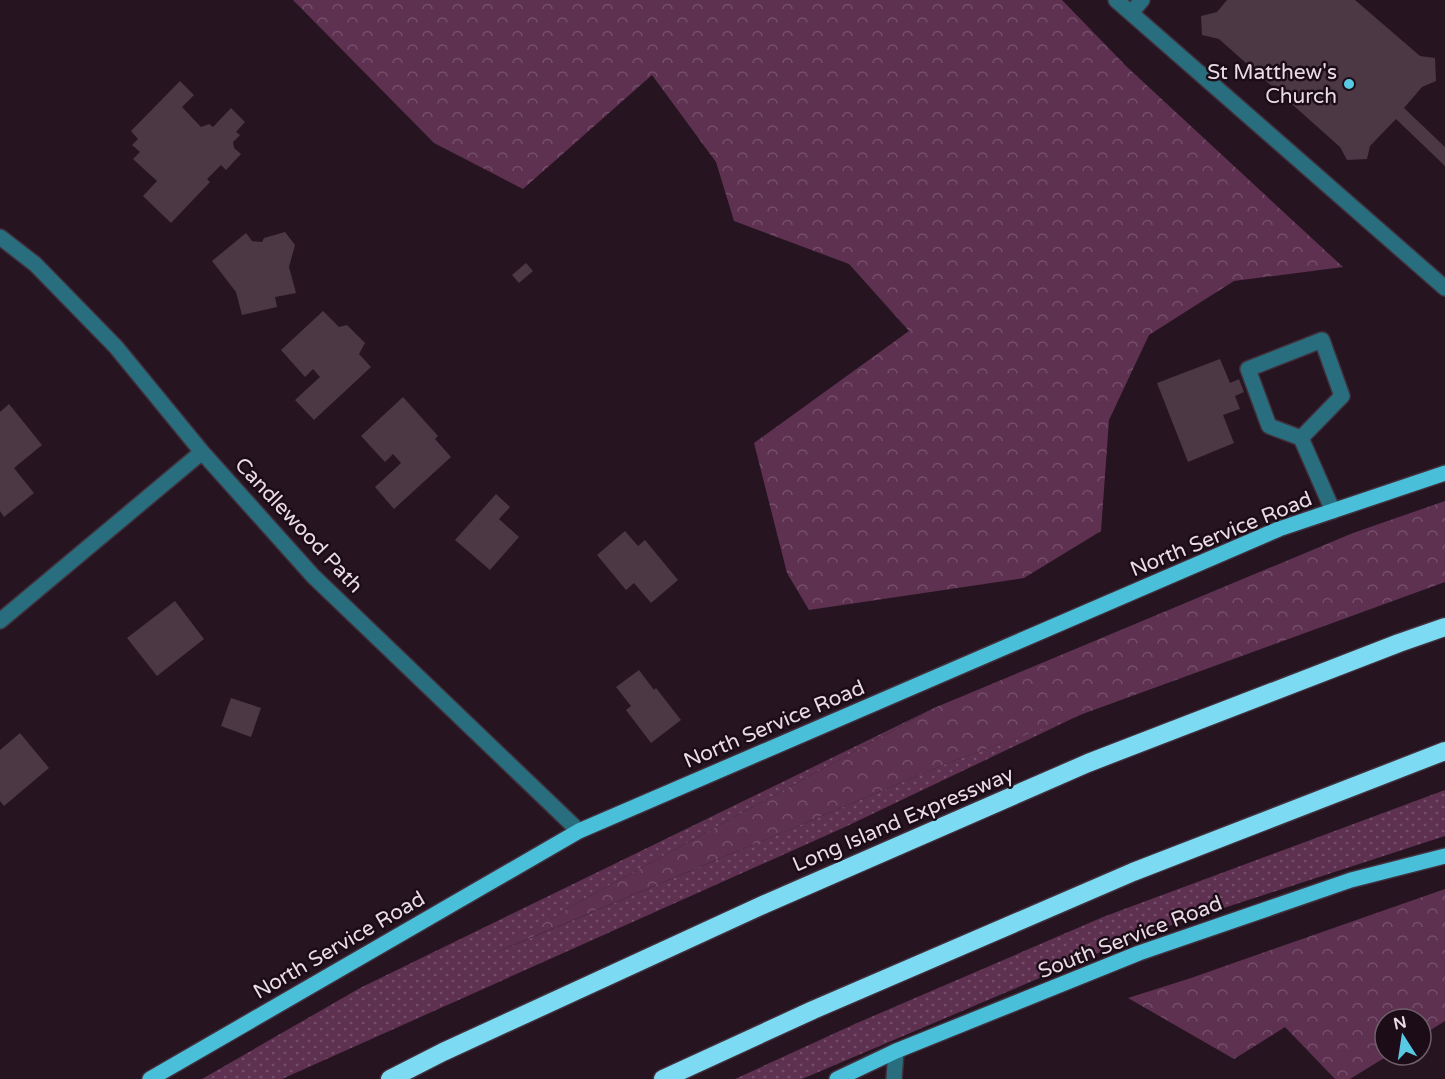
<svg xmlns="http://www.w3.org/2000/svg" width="1445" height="1079" font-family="'Varela Round',sans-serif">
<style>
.green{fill:url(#green-dots)}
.forest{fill:url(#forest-crowns)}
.building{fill:#4c3845}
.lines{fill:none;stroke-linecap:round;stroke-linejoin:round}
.minor-casing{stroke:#41303c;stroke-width:18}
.major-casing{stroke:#41303c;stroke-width:18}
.highway-casing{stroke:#41303c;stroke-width:21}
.minor{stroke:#296e7e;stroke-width:15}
.major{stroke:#4abfda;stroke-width:15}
.highway{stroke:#7cdbf3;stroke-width:18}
.poi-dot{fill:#58c9e3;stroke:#1c0c17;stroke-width:2}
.labels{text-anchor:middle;stroke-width:5;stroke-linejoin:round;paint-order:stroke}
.poi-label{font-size:21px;fill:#e9dce4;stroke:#1c0c17;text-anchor:end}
.street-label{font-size:21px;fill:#e9dce4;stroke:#1c0c17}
</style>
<defs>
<pattern id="green-dots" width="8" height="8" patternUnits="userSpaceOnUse" patternTransform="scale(1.5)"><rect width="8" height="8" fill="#5e3151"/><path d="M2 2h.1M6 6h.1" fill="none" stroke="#754e6a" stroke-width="1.8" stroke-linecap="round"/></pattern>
<pattern id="forest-crowns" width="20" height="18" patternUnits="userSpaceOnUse" patternTransform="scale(1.5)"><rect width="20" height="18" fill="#5e3151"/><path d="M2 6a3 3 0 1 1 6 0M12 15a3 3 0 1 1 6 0" fill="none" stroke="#754e6a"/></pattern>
</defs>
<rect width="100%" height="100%" fill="#261421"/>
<!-- green -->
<path class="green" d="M934,708l-357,195 -80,49 451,-189 136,-50 -239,114 -563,252h-80l158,-91z
M1445,790v46l-304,99 -339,144h-67l122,-56 246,-106z"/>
<!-- forest -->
<path class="forest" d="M293,0h769l64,66 217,201 -109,14 -85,54 -40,85 -8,111 -77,47 -215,32 -22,-37 -33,-130 155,-112 -60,-67 -115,-43 -18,-59 -64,-87 -129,114 -89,-46z
M1445,501v81l-497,181 -456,191 85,-51 357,-195 419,-175z
M1445,889v132l-24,15v-17h-36v36h4l-39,24h-15l-50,-52 -51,32 -106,-61 63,-20z"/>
<!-- building -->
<path class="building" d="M1227,0h128l65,56 15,2 1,23 -14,6 -18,21 41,39v19l-49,-47 -26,27 -3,13 -20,1 -7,-13 -121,-108 -17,-4 -1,-19 16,-4z
M180,81l14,14 -12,12 19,20 8,-3 4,3 18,-19 14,14 -9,10 4,3 -7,7 1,6 7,6 -15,16 -5,-5 -14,14 3,3 -39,41 -28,-27 14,-15 -24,-22 7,-7 -8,-7 6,-6 -7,-8z
M285,232l10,13 -6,22 7,26 -21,4 2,10 -35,8 -6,-23 -24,-31 34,-28 6,8 10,1 2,-4z
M526,263l7,8 -14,12 -7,-8z
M323,311l16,16 8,-2 18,18 -6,11 12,13 -57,53 -19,-20 25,-23 -7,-8 -8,8 -24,-27z
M1220,359l10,24 9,-4 5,13 -9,4 5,13 -17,6 11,28 -46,19 -31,-79z
M403,397l35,39 -3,3 16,18 -57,52 -19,-22 26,-24 -8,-9 -8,8 -24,-26z
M9,404l33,41 -28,23 20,25 -30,24 -4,-6v-99z
M496,494l14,13 -11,12 20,18 -29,33 -35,-30z
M625,531l13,15 7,-6 33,40 -27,23 -17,-20 -8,7 -29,-35z
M175,601l29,38 -47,37 -30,-38z
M639,670l15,20 2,-2 25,32 -30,23 -25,-33 5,-4 -15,-19z
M231,698l30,10 -10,29 -30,-11z
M20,733l29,35 -45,38 -4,-5v-51z"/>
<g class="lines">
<defs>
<path id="minor" d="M1116,0l329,288
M1131,13l11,-13
M0,237l35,27 81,83 86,105 111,124 266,255
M1301,438l41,-42 -20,-56 -74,29 21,57 32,12 32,73
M0,621l202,-169
M894,1079l2,-28"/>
<path id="major" d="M150,1079l429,-248 700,-302 166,-56
M837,1079l59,-28 243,-98 212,-73 94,-24"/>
<path id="highway" d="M390,1079l53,-27 322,-148 323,-141 311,-120 46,-16
M663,1079l150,-69 320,-138 312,-121"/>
</defs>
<!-- minor casing -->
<use href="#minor" class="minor-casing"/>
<!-- major casing -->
<use href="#major" class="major-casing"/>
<!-- highway casing -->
<use href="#highway" class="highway-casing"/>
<!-- minor -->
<use href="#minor" class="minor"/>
<!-- major -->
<use href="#major" class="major"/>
<!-- highway -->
<use href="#highway" class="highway"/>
</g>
<!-- markers -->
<circle class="poi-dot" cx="1349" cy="84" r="6"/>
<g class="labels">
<!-- poi labels -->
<g class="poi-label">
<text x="1337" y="79">St Matthew's<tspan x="1337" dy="24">Church</tspan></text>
</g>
<!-- street labels -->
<g class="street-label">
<text transform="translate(299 525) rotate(47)" y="7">Candlewood Path</text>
<text transform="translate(1221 534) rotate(-22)" y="7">North Service Road</text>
<text transform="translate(774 724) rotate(-23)" y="7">North Service Road</text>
<text transform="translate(903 819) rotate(-23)" y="7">Long Island Expressway</text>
<text transform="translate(1130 937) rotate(-21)" y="7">South Service Road</text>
<text transform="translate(339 945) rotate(-30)" y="7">North Service Road</text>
</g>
</g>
<!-- north arrow -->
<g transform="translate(1403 1037) rotate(348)"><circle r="28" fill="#1c0c17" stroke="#6e5f69" stroke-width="1.5"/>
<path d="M0-4.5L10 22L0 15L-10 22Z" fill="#58c9e3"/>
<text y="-9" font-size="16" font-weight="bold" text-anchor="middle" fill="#e9dce4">N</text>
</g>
</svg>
